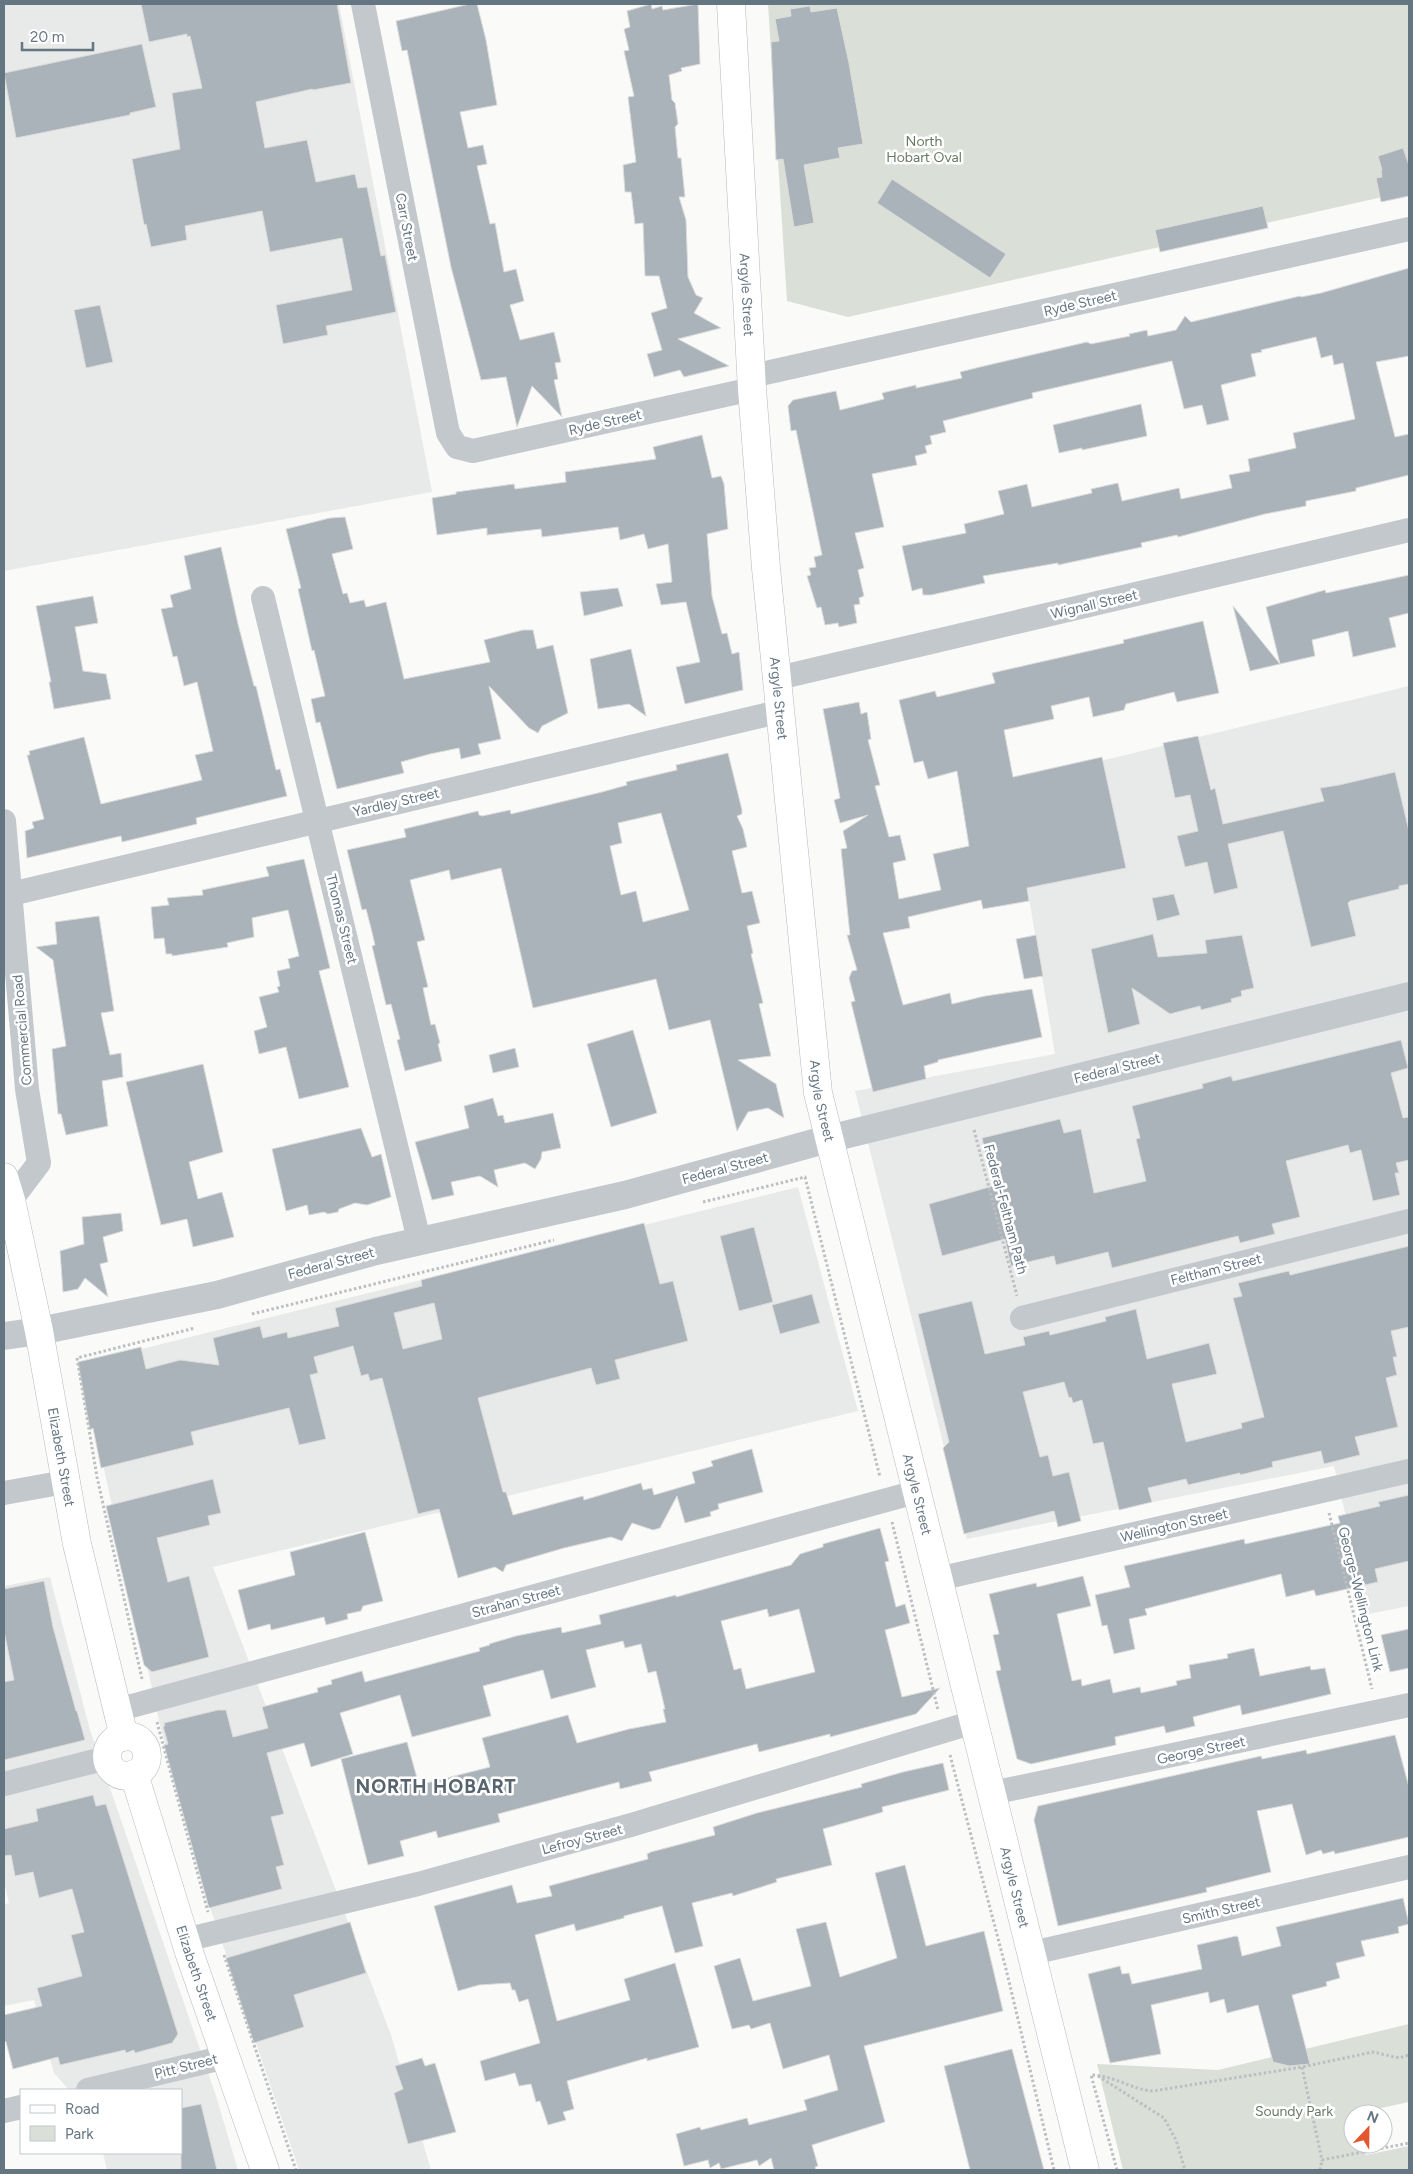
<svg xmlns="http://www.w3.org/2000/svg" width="1413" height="2174" font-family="Figtree,sans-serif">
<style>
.built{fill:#e8e9e9}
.green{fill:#dadfd7}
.building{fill:#aab3b9;stroke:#dcdcda;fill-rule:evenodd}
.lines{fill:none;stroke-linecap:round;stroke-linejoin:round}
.secondary-casing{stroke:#b3babf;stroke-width:29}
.path{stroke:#bbbfc2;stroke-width:3;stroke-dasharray:2.5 2.5;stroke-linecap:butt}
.minor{stroke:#c3c8cc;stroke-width:24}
.tertiary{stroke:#c3c8cc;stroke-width:28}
.secondary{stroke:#fff;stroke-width:28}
.labels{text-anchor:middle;stroke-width:5;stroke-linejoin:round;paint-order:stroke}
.park-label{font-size:14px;fill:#687a64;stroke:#fff}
.street-label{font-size:14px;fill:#657683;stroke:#fff}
.district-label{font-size:19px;font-weight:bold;letter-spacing:1px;fill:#57646e;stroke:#fff}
</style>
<rect width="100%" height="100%" fill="#fafaf8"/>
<!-- built -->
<path class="built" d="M4,4h335l93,488 -428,79z
M1409,686v920l-40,8 -35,-148 -367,73 -112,-448 200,-37 -27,-162 -48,2 -15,-100z
M798,1187l60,224 -645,156 178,468 40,135h-132l-89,-263 -50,-182 -79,-361z
M50,1577l40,153 126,366 22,74h-131l-4,-17h78v-63h-112l-15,-17 -20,-73 -30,6v-101l5,-2 -5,-21v-296z"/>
<!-- green -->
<path class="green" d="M768,4h641v187l-561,126 -61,-16z
M1409,2024v78l-56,12v30h10l3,11 43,-9v24h-286l-26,-106 121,6z"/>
<!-- building -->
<path class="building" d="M141,4h196l14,79 -38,7 -1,-1 -56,13 9,46 42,-8 9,42 39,-8 3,14 9,-1 14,69 4,-1 11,57 -70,14 2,9 -45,9 -7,-39 76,-15 -10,-52 -72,14 -8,-41 -77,15 2,14 -36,7 -5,-23 -2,1 -12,-66 48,-10 -8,-56 30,-5 -12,-52 -3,1v-3l-38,8z
M470,4h7l9,36 11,65 -37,7 8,36 15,-3 4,19 -10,2 13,58 5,-1 9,49 12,-3 8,32 -14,4 10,35 34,-8 7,30 -6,1 3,16 -4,1 8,37 -30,-31 -15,41 -11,-50 -25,3 -30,-113 -44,-217 -5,1 -6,-30z
M651,4l1,5 10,-3 1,4 35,-6 2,60 -19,4 1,3 -13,4 3,25 3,3 3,21 -3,3 3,31h3l4,39h-6l7,23 2,57 8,18 7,3 -9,15 27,15 -43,11 51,27 -45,11 -4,-7 -26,7 -7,-23 15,-4 -11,-37 16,-5 -8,-32h-14l-2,-53 -8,1 -4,-32h-6l-2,-27 13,-3 -8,-65 6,-1 -10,-45 5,-1 -5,-21 6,-2 -3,-16z
M810,6l1,6 26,-4 12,55 14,81 -25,4 2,10 -36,7 10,58 -20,4 -11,-68 -7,1 -5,-118 8,-1 -4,-22 16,-3 -1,-7z
M142,44l14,63 -26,6v2l-114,23 -12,-65z
M1403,148l6,17v31l-28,6 -5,-24 6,-1 -1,-6 1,-1 -4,-14z
M892,179l114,75 -16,24 -113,-75z
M1263,206l5,22 -108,24 -5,-22z
M1409,268v88l-33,6 19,75 14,-3v41l-53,13v3l-50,10v5l-41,8 -87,23 -1,-2 -36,8 1,4 -84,18v-2l-75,13 2,7 -54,12h-8l-1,-7 -10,3 -10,-45 64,-13 -2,-9 40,-10 -6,-23 29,-7 5,23 60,-14 -1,-4 27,-6 4,18 57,-13 2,11 51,-11 -3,-13 21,-4 -2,-12 48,-11 -3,-15 62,-14 -12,-56 -9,2 -2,-10 -11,3 -5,-21 -55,13 1,2 -11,2 5,22 -35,9 8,35 -22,5 -5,-20 -18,4 -12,-48 -140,32 1,5 -90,23 3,11 -16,4 2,8 -7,2 2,7 -12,3 2,9 -45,9 12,53 -29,6 9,35 -6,2 6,26 -5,2 1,6 -6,1 3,18 -18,4 -1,-4 -13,2 -4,-18 -4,1 -10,-32 4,-1 -2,-7 7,-1 -2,-10 8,-2 -26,-125 -5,1 -3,-25 5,-6 43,-9 4,19 44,-11 -2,-6 34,-8v3l46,-10 -2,-6 20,-5 107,-25 4,2 39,-8 -1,-2 18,-4 1,6 28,-6 9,-14 6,6 109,-26 1,1 20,-4z
M100,305l13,57 -27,6 -12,-58z
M1141,404l6,32 -65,14v-2l-23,5 -6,-28z
M702,435l10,43 9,-2 3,8 4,45 -21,5 5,62 10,38 5,-1 5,21 7,-2 4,38 -58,14 -9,-37 24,-5 -14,-60 -25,3 -5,-21 16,-2 -4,-38 -20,5 -4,-15 -24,6 -2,-13 -76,10 -1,-8 -54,6v-7l-50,7 -5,-37 24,-4v-2l58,-8 1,5 51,-7 -1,-10 91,-13 -3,-12z
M345,517l8,32 -21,5 11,40 4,-1 3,10 14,-3 2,7 20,-5 18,77 86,-17 -6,-22 39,-10h10l4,19 16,-4 15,68 -26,13 -4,7 -9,-5 -40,-42 12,53 -23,5 3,10 -20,5 -2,-11 -29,6 -29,8 3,11 -67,16 -17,-67 -4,1 -5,-24 14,-3 -11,-46 -2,1 -14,-62 3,-1 -15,-59 44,-11z
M221,547l17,77 16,62h2l20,84 4,-1 7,27 -91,22 1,6 -75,18 -1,-6 -94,22 -2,-27 9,-3 -2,-6 12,-3 -17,-64h3l-1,-4 55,-14 17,67 101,-24 -7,-25 18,-4 -16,-69 -13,4 -7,-30 -4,1 -12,-48 12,-2 -3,-12 21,-6 -7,-33z
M1409,575v38l-20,5 7,29 -43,10 -5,-26 -36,9 3,16 -35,8 -14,-57 59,-17 1,3z
M618,588l5,18 -39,10 -4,-24z
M93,596l5,27 -23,4 8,44 23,3 5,25 -57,10 -5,-27h2l-15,-76z
M1233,606l47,58 -30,7z
M1203,621l16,72 -42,9 -3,-10 -48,12 -2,6 -31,7 -4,-20 -38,9 3,13 -50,11 9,47 89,-20 24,111 -99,20 2,13 -46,8 -2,-9 -73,17 2,11 -27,5 20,72 47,-12 2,11 33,-8 47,-7 10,48 -104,23v2l-14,4 2,13 -53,13 -22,-90 4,-1 -6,-23 3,-7 5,-1 -10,-35h3l-9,-86 6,-1 -4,-17 25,-16 -28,8 -6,-23 6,-2 -17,-89 36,-7 2,12 6,-2 4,27 -3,1 12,45 -5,1 14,51 11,-2 6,25 -13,3 6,36 42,-9 -8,-36 36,-8 -12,-75 -29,8 -5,-18 -9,2 -15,-63 36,-9 2,6 58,-14 -3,-10 132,-30 -1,-3z
M631,649l15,67 -17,-12 -31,5 -8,-50z
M1198,736l13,54 4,-2 8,36 101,-23 -4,-13 19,-3 56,-13 14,59v53l-10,2v3l-49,12 -2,2 8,33 -45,11 -28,-116 -55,13 10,44 -24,6 -7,-32 -22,5 -8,-31 21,-5 -8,-36 -15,3 -12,-55z
M728,753l14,57v4l-5,2 6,13 4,18 -15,4 10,42 10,-2 8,32 -13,3 6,27 -2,1 12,49 -4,1 12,52 -33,4 38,24 8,34 -16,-10 -20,4 -11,19 -27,-111 -41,10 -13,-51 -123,29 -32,-140 -50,12 -2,-10 -39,10 15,60 -8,2 11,45 -5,1 8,37 4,-1 5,19 -2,1 4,17 -37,10 -8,-31 3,-1 -9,-35 -5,1 -14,-59 3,-1 -4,-17 -5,-19 -4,1 -15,-60 59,-13 -2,-8 74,-18 1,4 3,1 28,-6 1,4 91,-22 25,-7 -1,-3 51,-12 -1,-5zM661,813l28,97 -46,12 -7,-31 -15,4 -11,-49 12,-3 -4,-20z
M304,859l26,109 -11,3 30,116 -50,12 -13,-52 -27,7 -5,-23 13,-4 -8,-30 20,-5 -2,-5 3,-1 -3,-15 13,-3 -2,-9 11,-3 -11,-46 -36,8 2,19 -27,6 1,4 -56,9v-2h-6l-2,-16 -10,1 -3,-32 18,-2 -2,-7 36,-3 -1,-5 67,-14 -3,-9z
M1174,894l6,21 -23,6 -5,-23z
M99,916l15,95 -13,2 9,42 11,-2 2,24 -21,4 6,45 -42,9 -5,-21h-3l-6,-65 14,-3 -13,-86 -17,-13 21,-3 -2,-22z
M1153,934l5,23 49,-4 -2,-13 37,-5 12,53 -13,3 1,5 -11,3 1,3 -31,8 -1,-4 -30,8 -38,-26 8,36 -32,9 -17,-84z
M1036,935l7,41 -19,3 -8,-40z
M633,1030l24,83 -46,14 -24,-83z
M1401,1040l7,28 -17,5 12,45 6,-1v43l-13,3 3,10h-4l5,22 -27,6 -12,-51 -11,3 -2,-8 -62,16 14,56 -28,7 3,10 -35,9 -2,-7 -126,32 -4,-16 -52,13 -2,-9 -43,10 -6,-27 -63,17 -13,-52 64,-18 -11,-48 78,-19 4,14 17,-4 13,64 52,-12 -10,-42 4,-1 -8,-32 71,-18 -1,-4 29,-8 2,5z
M515,1048l4,19 -26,6 -4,-18z
M203,1064l20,88 -34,10 9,37 24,-7 12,45 -41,10 -6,-28 -26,6 -35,-143z
M493,1098l5,18 5,-1 2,8 48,-10 8,35 -19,4 -1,7 -6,10 -10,-6 -31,7 4,17 -18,-11 -29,6 3,13 -22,5 -17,-58 54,-14 -5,-22z
M361,1128l11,29 9,-3 10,43 -24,8 -12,-2 -16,6 -1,3 -10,2 -4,-2 -15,3 -2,-10 -21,6 -14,-62z
M121,1213l2,18 -20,6 5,25 -8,2 8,33 -23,-19 -7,11 -15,3 -3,-41 24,-7 -2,-27z
M644,1223l16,61 13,-3 15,60 -73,19 5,19 -24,6 -5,-17 -113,30 25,94h3l7,23 70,-19 1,4 57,-17 2,7 9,-2 2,7 41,-12 -3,-11 21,-6 -2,-5 41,-12 11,43 -45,12 1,5 -9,3 1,4 -26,7 -8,-27 -17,32 -7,2 -21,-7 -10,18 -11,-4 -47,11 -58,17 -3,7 -8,-5 -37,11 -19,-69 -21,5 -36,-136 -12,3 -2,-7 -7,2 -8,-30 -39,11 4,16 -8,2 16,64 -27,6 -10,-37 -98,24 3,13 -93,23 -8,-40 -3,2 -12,-68 63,-15 5,22 34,-9 39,5 -6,-27 47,-12 3,12 24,-6 1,6 51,-12 -4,-18 87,-22 -1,-6zM434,1303l8,36 -39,10 -9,-36z
M754,1227l19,75 -34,9 -19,-75z
M1409,1246v81l-18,4 6,26h-4l4,18 -11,3 12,49 -43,10 5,18 -36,9 -3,-13 -49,11 1,5 -33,8v-2l-52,12 -2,-6 -38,9 4,14 -33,8 -16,-68 -10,2 -11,-44 -9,3 -2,-6 -2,1 -5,-16 -41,10 17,65 8,-2 5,21 16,-4 12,49 -23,6 -4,-16 -90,23 -21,-86 6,-6 -31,-128 54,-13 13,53 40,-9 -2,-8 26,-6 1,4 56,-14 -1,-4 31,-8 11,50 62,-16 8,31 -45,10 14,58 56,-14 -1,-5 23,-6 -31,-119 9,-2 -4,-13 46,-11 5,-1 1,4z
M812,1294l8,29 -40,11 -8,-29z
M213,1479l8,34 -13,3 2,9 -53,13 11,44 21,-6 20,81 -57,15 -8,-7 -38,-159z
M1409,1495v66l-34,8 3,13 -62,14 -2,-6 -28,7 -5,-23 -136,35 2,6 -18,4 6,30 -21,5 -7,-29 -5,1 -7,-31 35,-8 -6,-21 120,-27 1,5 95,-21 -2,-7 42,-10 -2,-4z
M880,1528l9,33 -4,1 11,45 9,-3 5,19 -25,7 17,67 38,-9 -24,26 -86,23v-3l-71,18 -2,-8 -108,28 3,9 -32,8 -1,-7 -121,32 2,8 -62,16 -2,-7 -36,10 4,15 -36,9 -27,-106 66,-17 12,43 71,-18 -8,-29 86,-23 9,28 52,-14 37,-7 -3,-13h2l-9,-38 -8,2 -7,-29 -16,4 -2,-7 -37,9 10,37 -45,12 -8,-29 -60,16 8,30 -79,21 -12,-42 -60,18 13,41 -42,13 -7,-24 -37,10 17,61 -13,3 13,48 -8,2 6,22 -73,19 -45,-163 4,-1 -5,-18h2l-1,-3 54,-13h8l7,27 35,-9 -6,-21 56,-15 -1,-4 15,-4 -1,-4 31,-9 3,11 115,-31 -1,-3 11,-3 -1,-1 27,-8 45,-9 1,6 39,-9 -2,-9 77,-20v2l115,-32 9,-11 23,-7v-3zM767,1609l2,8 30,-8 16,63 -69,17 -5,-21 -7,2 -13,-49z
M365,1532l18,69 -20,5 -2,5 -14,3 1,5 -22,6 -2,-8 -53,13 -1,-6 -22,6 -10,-40 57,-15 -5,-23z
M1083,1576l8,30 -34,8 15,67 9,-2 1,7 28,-7 3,14 27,-6 1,6 36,-8 -1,-4 15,-3 -2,-13 39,-7 -1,-4 27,-6 6,28 50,-10 1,4 14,-2 6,26 -89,21 -2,-10 -47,12 2,9 -29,7 -2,-7 -49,11 1,8 -85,19 -14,-5 -21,-88 5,-1 -8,-35 6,-1 -10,-40 47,-11 1,4z
M44,1581l9,46 23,84h1l8,29 -81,20v-78l10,-2 -10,-49v-42z
M1409,1629v39l-19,4 -9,-37z
M1395,1735l14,52v50l-74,17 -1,-3 -11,3 -2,-4 -15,5 -14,-51 -35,7 14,61 -65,16 1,4 -149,34 -24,-106 4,-14 223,-50 1,3 44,-9 1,4z
M943,1763l6,27 -67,17 1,5 -60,17 9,36 -56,14 1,3 -44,14 -1,-3 -40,10 11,43 -28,7 -13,-47 -38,10v2l-48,13 -2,-7 -39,11 22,86 73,-21 -6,-21 51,-16 24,84 -52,14v-3l-80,23 7,28 -11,3 3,8 -18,5 -8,-24 -4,1 -5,-18 -12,2 -4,-13 -30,8 -5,-20 60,-18 -12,-44 -9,3 -4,-12h-3l-2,-7 -31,2 -21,6 -24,-85 78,-21 5,18 35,-7 -3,-10 99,-27 -1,-5 4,-2 64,-17 -2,-8 44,-14 105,-26 -1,-3 42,-12z
M93,1795l3,11 10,-2 72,230 -6,9 -37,10 -1,-3 -8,3 -1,-3 -65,15 -2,-8 -45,12 -7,-27 -2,-2v-25l38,-9 -5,-18 45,-12 -11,-41 13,-3 -12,-43 -33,9 -6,-26 -18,4 -4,-21 -7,1v-27l34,-8 -2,-12z
M905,1865l21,81 58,-15 19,80 -139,35 21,76 -73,23 6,21 -3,1 1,3h-42l-3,-12 -12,8 -2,-6 -36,9 -2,-6 -9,5 -2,-8 -24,6 -8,-32 24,-7 1,3 46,-12 2,7 58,-15 -3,-10 34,-10 -9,-35 -46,14 -13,-46 -19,6 -2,-4 -17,4 -18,-63 26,-8 13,43 58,-15 -15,-57 30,-7 14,55 57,-19 -22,-85z
M1403,1898l6,26 -11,3 1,6 -38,8 4,15 -29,7 4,15 -14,4 1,4 -35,9 18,69 -21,2 -16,-4 -15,-57 -31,8 -3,-14 -14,4 -2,-11 -57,13 10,49 -51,9 -22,-89 32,-8 2,8 7,-1 3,11 70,-15 -5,-24 39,-9 2,1 4,19 39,-10 -5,-19z
M350,1922l16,51 -72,22 10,32 -50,16 -28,-85z
M1012,2049l32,121h-74l-26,-104z
M422,2058l3,8 10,-3 21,69 -48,12 -14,-51 9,-4 -8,-23z
M201,2104l16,66h-36v-62z"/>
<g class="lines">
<defs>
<g id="secondary">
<path id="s1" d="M731,4l21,385 14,179 52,525 267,1077"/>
<path id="s2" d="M4,1177l7,23 28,131 38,213 47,193"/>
<circle cx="127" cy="1756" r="20"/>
<path id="s3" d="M134,1774l55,178 76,218"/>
</g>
</defs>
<!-- secondary casing -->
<use href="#secondary" class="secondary-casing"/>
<!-- path -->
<path class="path" d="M974,1130l43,166
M703,1202l102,-25 75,300
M252,1314l302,-74
M1329,1513l43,176
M892,1522l46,188
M142,1679l-45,-202 -20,-119 118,-30
M157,1722l51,190
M950,1755l56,214 48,201
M224,1955l72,215
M1302,2067l20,93 87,-17
M1098,2076l66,42 12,22 9,30
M1117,2170l-26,-95c23,0 41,15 62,16l149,-24 71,-15 26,6 10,-3
M1320,2170l2,-10"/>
<!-- minor -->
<path class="minor" d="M363,4l85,429 9,14 16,4 279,-62
M752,376l657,-147
M263,598l156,642
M778,678l631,-148
M4,821l23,268 12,74 -28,37
M11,894l771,-183
M1022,1318l387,-97
M4,1493l61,-11
M938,1579l471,-108
M117,1710l799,-218
M4,1784l103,-26
M992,1793l417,-88
M185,1940l233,-56 213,-59 343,-103
M1032,1953l377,-86
M88,2090l138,-33
M4,2111l17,-4"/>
<!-- tertiary -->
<path class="tertiary" d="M4,1336l35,-5 178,-36 159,-44 249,-56 203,-56 581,-143"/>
<!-- secondary -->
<use href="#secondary" class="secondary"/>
</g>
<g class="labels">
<!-- park labels -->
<g class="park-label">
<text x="924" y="146">North<tspan x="924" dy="16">Hobart Oval</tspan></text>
<text x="1294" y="2116">Soundy Park</text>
</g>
<!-- street labels -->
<g class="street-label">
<text transform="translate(407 227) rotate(79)" y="5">Carr Street</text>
<text dy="5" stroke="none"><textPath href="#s1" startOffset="291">Argyle Street</textPath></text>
<text transform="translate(1080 303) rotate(-13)" y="5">Ryde Street</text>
<text transform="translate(605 422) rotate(-13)" y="5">Ryde Street</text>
<text transform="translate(1094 604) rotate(-13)" y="5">Wignall Street</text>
<text dy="5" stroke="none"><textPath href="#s1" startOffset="696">Argyle Street</textPath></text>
<text transform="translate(396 802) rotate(-13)" y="5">Yardley Street</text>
<text transform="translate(342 919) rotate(76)" y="5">Thomas Street</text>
<text transform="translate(22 1030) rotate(-95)" y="5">Commercial Road</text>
<text transform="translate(1117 1068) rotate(-14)" y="5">Federal Street</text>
<text dy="5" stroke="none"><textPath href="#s1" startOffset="1101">Argyle Street</textPath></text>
<text transform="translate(725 1168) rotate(-15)" y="5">Federal Street</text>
<text transform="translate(1006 1209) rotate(75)" y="5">Federal-Feltham Path</text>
<text transform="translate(331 1263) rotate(-15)" y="5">Federal Street</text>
<text transform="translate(1216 1269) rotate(-14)" y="5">Feltham Street</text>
<text dy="5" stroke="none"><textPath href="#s2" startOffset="286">Elizabeth Street</textPath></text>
<text dy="5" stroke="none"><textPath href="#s1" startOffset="1506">Argyle Street</textPath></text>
<text transform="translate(1174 1525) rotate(-13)" y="5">Wellington Street</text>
<text transform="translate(1361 1599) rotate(76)" y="5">George-Wellington Link</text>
<text transform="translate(516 1601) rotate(-15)" y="5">Strahan Street</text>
<text transform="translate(1201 1750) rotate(-12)" y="5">George Street</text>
<text transform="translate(582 1839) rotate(-15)" y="5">Lefroy Street</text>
<text dy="5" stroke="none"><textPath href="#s1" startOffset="1911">Argyle Street</textPath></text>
<text transform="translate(1221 1910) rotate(-13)" y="5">Smith Street</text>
<text dy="5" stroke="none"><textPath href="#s3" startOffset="209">Elizabeth Street</textPath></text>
<text transform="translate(186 2066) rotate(-14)" y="5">Pitt Street</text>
</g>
<!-- district labels -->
<g class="district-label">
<text x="436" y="1793">NORTH HOBART</text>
</g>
</g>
<!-- border -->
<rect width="1413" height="2174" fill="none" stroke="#657683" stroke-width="10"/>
<!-- legend -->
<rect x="20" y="2089" width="162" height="65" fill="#ffffff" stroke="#c1c8cd"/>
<rect x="30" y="2105" width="25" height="8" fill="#ffffff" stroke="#c1c8cd"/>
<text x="65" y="2114" font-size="15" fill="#657683">Road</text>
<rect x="30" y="2126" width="25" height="15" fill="#dadfd7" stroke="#c1c8cd"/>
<text x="65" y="2139" font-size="15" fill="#657683">Park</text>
<!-- north arrow -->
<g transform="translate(1368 2129) rotate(22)"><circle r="24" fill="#ffffff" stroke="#c1c8cd"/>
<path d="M0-4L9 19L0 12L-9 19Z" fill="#e4572e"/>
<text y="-8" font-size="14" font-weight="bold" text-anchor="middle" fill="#657683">N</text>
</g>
<!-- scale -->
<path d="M22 42v8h71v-8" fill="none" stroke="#657683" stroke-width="2.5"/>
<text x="30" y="42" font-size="15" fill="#657683" stroke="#ffffff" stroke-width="4" paint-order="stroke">20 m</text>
</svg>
